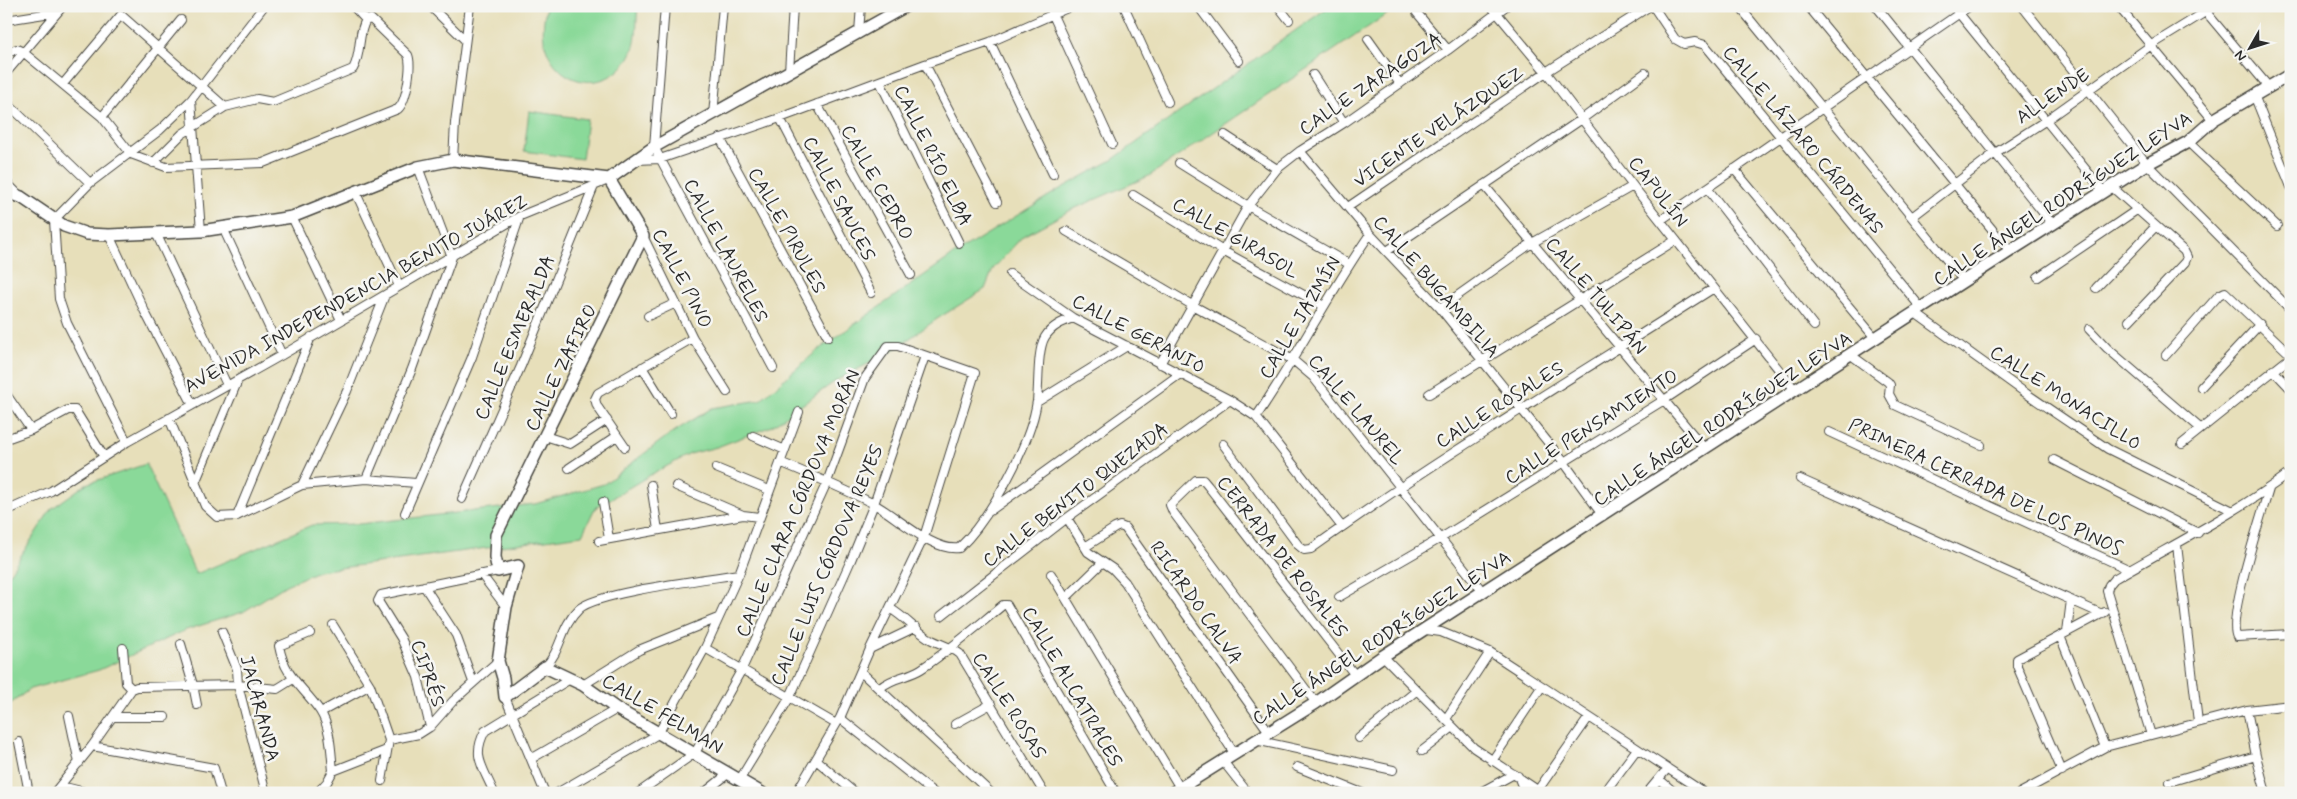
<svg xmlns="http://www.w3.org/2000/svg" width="2297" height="799" font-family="Mynerve,sans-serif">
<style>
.green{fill:#8ad999;stroke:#5a8262}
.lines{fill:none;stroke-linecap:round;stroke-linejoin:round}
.street-casing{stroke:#474640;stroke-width:10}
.secondary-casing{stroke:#474640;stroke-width:14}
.street{stroke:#fff;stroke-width:8}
.secondary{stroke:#fff;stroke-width:11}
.labels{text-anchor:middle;stroke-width:5;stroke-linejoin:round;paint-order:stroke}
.street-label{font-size:19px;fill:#2b2b2b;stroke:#f6f6f2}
</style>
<rect width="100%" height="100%" fill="#f6f6f2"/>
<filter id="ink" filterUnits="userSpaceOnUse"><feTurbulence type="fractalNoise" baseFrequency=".02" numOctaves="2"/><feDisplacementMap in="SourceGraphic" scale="10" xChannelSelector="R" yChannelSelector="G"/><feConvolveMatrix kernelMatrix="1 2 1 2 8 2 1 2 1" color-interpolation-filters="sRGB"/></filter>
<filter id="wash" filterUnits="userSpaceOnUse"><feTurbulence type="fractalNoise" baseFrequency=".0096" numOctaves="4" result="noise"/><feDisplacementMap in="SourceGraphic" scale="20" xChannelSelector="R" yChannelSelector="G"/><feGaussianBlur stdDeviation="1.12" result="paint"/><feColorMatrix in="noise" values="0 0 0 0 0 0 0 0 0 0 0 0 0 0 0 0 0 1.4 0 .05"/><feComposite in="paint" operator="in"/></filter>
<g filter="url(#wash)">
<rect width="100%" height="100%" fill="#e7dfba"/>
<!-- green -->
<path class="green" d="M546,6h92c-2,14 0,33 -6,46 -19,41 -71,39 -86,-4 -5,-14 -2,-28 0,-42z
M1330,6h69l-250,170 -78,34 -48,26 -30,33 -8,20 -48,30 -48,34 -52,27 -65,46 -55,21 -27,7 -38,20 -57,34 -13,27 -264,36 -32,14 -43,27 -57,18 -87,40 -69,19 -24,18v-128l45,-70 35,-25 60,-20 50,110 116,-49 47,-1 176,-20 69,-20 66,-50 42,-26 48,-8 58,-50 135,-95 107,-66 52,-29z
M529,111l58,8 -5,40 -58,-8z"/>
</g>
<g filter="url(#ink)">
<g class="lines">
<defs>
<path id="street" d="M430,6l35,34
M665,6l-11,141 119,221
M1124,6l44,96
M1198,6l41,55
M1278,6l11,14
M1491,6l55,66 87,114 162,204
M1653,6l22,33 9,5 11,-2 10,3 217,264
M1808,6l202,245
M1876,6l177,219
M1953,6l151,186
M2022,6l125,158 144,146
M2118,6l95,114
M2201,6l67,80
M1743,11l221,270
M1052,13l60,131
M1417,13l31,37
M6,20l51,-8
M859,32l2,-26
M1368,39l32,45
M990,42l63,132
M6,53l11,-4 6,3 79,65 29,37 35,13 97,-4 135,-54c9,-8 14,-44 10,-54l-37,-36 -5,1 -13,-14
M925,64l72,138
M789,72l4,-66
M6,73l57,-67
M1313,75l31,48
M880,82l79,161
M63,84l58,-69 104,92
M2254,95l37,92
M191,100l10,131
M6,102l84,81
M817,104l94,171
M713,115l10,-109
M102,117l79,-97
M780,118l91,175
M1225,135l52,34
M720,138l108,199
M2188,142l89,84
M1300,151l70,83 70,74 123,153 40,55
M453,160l2,-37 15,-117
M637,160l23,-1 120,-41 145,-54 65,-22 82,-36
M153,163l29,-29 43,-27 32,-8 16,3 80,-33c9,-15 4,-35 13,-49
M1179,163l69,43 101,58
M1734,169l142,170
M6,182l13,13
M1484,185l221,264
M2112,187l72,64 3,6 -2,5 -56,59
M1707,188l107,138
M355,191l44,95
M1133,195l90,56 101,55
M1348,207l198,-135 104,-66
M292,217l49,103
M1912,217l83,-64 50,-32 105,-75 65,-40
M1661,220l309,-214
M223,228l59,127
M1066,231l126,74 101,55 20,17 170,215
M156,233l71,152
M109,235l36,77 48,93
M643,236l50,102 34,54
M1387,251l195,-132 63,-46
M1010,274l63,44 157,82 26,17 86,110
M2038,277l100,-68
M2096,288l60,-62
M1440,308l92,-65 101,-57
M1915,313l112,81 81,55 125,62
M648,316l28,-13
M2089,329l18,19 93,80
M1851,355l37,27 2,3 -1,9 6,11 86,40
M2166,355l53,-60 6,-3 66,63
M1160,364l88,-158 29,-37 23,-18 44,-28 104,-73 58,-44
M642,367l29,47
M2273,370l18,19
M2201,387l59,-63
M6,394l25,36
M1429,394l247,-154
M1037,402l90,-56
M1256,417c41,-60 73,-124 114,-183
M169,418l36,88 12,11 20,-1 65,-31 64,-6 50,4
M1829,432l301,138
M545,436l25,8 37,-24
M753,436l32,14
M6,439l25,-9 37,-20h7l29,47
M127,442l-60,-119 -8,-24 -5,-79 36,-37 70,-53 31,-30 73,-94
M1223,444l75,101 6,5 7,-1c130,-93 268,-175 403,-261
M2182,444l109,-87
M625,447l-28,-41 -2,-7 3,-6 95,-55
M2054,460l144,73
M780,462c31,13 62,26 92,41 24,12 60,49 87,45 31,-29 72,-105 78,-147 2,-17 0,-51 8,-64 7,-11 17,-15 28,-19
M569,468l48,-32
M716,468l53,22
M366,479l46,-110 40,-112 -34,-90
M1800,479l302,135
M195,483l43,-103
M302,485l45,-94 38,-96
M651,485l7,45
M676,486l67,29
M2269,489c-7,24 -43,132 -32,148l54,-3
M462,499l59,-133 73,-180
M603,502l6,37
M6,511l45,-20 76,-49 155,-87 238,-139 88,-36
M990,511l190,-137
M405,513l67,-156 48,-141
M237,516l74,-179
M1067,518l21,34 25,17 12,13 109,171
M599,541l144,-26 16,2
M2177,545l21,177
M1085,547l30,-19 5,-2 5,2 144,204
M481,574l25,33
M1051,574l129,214
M424,586l32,49 17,47
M1339,597l102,-59 223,-138 92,-61
M1066,598l36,-35
M891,609c15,9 26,23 41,31 10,5 19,7 28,14l84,139
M941,616l126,-98 163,-118
M333,625l37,60 19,55 -7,41
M1426,630l15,2 49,20 215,141
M222,632l15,37 1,16 28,108
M2067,632l4,-32
M310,633l-31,13c6,32 24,40 41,65 11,17 11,41 13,60
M2060,636l45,111
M181,644l12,41 4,20
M123,648l3,35 6,6
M705,648l131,76
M870,649l46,-22
M1383,656l91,92 68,45
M545,667c17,-17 15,-40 34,-58 18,-17 130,-30 160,-35
M861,672l130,121
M583,685l56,-35 79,-32
M880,688c14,-12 27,-10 41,-19 29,-19 55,-42 82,-64h4l109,188
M505,697l40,96
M1316,703l-143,-191 -3,-7 26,-25h7l5,6 147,189
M2247,710l9,46 10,37
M321,712l49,-27
M69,716l10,47
M113,717h52
M840,718l94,75
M1446,719l44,-67
M955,724l36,-20
M430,727l-12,-50 -17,-39 -23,-37 3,-6 117,-24
M2151,735l-44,-144 2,-6 5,-6c60,-35 121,-65 177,-107
M1359,738l57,-47
M389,740l30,-6 11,-7 23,-26 45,-40
M1255,740l138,30
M19,742l10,51
M92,746l122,22 7,25
M1422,751l31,-24
M531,759l86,-50
M816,760l39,33
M1222,760l26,33
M1492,761l50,-75
M1297,767l65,26
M2062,771l-45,-105v-7l88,-47
M1518,776l7,17
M740,779l50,-82 61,-137 23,-56 51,-148
M1659,779l16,14
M2169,782l87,-26
M61,786l28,7
M1538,790l51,-73
M54,793l38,-47 40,-57 5,-2 101,-2 39,4 16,-10
M317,793l10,-11 6,-11 54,-21
M494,793c-10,-25 -23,-36 -9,-62l85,-52
M557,793l101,-59 47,-86 34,-74 60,-162
M638,793l57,-40 47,-84 85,-187 38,-104 23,-32h10l77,27 -51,164 -54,112 -30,69 -44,75
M704,793l25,-20
M1479,793l35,-19
M1604,793l33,-44
M1647,793l20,-24
M2020,793l85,-46 142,-37 44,-5"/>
<path id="secondary" d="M609,179l45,-32 252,-141
M6,192l15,5 43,29 23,8 22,1 92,-4 91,-14 126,-50 35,-7 156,19
M505,697l-2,-19 -5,-17 8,-54 12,-41 -20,5 -3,-14 1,-22 147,-299 -34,-57
M505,697l40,-30 38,18 34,24 145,84
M1172,793l144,-90 67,-47 627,-405 137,-87 41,-22 25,-22 78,-46"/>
</defs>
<!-- street casing -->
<use href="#street" class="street-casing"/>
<!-- secondary casing -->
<use href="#secondary" class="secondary-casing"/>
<!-- street -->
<use href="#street" class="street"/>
<!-- secondary -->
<use href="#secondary" class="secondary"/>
</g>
</g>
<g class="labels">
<!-- street labels -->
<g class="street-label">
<text transform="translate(1370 83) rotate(-34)" y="7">CALLE ZARAGOZA</text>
<text transform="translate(2052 95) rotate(-34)" y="7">ALLENDE</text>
<text transform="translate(1438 126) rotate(-34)" y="7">VICENTE VELÁZQUEZ</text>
<text transform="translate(1804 139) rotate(50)" y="7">CALLE LÁZARO CÁRDENAS</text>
<text transform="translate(934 155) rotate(64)" y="7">CALLE RÍO ELBA</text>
<text transform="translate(878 182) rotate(61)" y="7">CALLE CEDRO</text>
<text transform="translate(1659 191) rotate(52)" y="7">CAPULÍN</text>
<text transform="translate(840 198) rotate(63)" y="7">CALLE SAUCES</text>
<text transform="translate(2062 198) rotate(-33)" y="7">CALLE ÁNGEL RODRÍGUEZ LEYVA</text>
<text transform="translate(788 230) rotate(61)" y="7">CALLE PIRULES</text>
<text transform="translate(1236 237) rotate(30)" y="7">CALLE GIRASOL</text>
<text transform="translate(727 250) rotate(62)" y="7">CALLE LAURELES</text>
<text transform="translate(683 278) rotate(63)" y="7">CALLE PINO</text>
<text transform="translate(1437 286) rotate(49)" y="7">CALLE BUGAMBILIA</text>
<text transform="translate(355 293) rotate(-29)" y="7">AVENIDA INDEPENDENCIA BENITO JUÁREZ</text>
<text transform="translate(1597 295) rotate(50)" y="7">CALLE TULIPÁN</text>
<text transform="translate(1299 317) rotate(-59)" y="7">CALLE JAZMÍN</text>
<text transform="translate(1139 333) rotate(28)" y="7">CALLE GERANIO</text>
<text transform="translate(514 337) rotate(-67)" y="7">CALLE ESMERALDA</text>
<text transform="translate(560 367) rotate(-64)" y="7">CALLE ZAFIRO</text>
<text transform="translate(2066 397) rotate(33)" y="7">CALLE MONACILLO</text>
<text transform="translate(1499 404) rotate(-32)" y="7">CALLE ROSALES</text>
<text transform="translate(1357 409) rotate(50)" y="7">CALLE LAUREL</text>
<text transform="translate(1722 418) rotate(-33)" y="7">CALLE ÁNGEL RODRÍGUEZ LEYVA</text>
<text transform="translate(1591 426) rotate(-32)" y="7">CALLE PENSAMIENTO</text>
<text transform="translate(1986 486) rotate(25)" y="7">PRIMERA CERRADA DE LOS PINOS</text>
<text transform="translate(1075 494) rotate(-37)" y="7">CALLE BENITO QUEZADA</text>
<text transform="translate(797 503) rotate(-67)" y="7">CALLE CLARA CÓRDOVA MORÁN</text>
<text transform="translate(1283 556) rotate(52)" y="7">CERRADA DE ROSALES</text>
<text transform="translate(826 565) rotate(-67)" y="7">CALLE LUIS CÓRDOVA REYES</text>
<text transform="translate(1197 602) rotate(55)" y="7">RICARDO CALVA</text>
<text transform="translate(1381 637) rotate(-33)" y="7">CALLE ÁNGEL RODRÍGUEZ LEYVA</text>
<text transform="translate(429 673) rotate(71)" y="7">CIPRÉS</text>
<text transform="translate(1073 686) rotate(60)" y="7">CALLE ALCATRACES</text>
<text transform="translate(1010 705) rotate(58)" y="7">CALLE ROSAS</text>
<text transform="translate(261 708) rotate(75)" y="7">JACARANDA</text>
<text transform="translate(663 713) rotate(31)" y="7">CALLE FELMAN</text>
</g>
</g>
<!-- margin -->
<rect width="2297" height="799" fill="none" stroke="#f6f6f2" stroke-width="25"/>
<!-- north arrow -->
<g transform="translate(2250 48) rotate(231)" stroke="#f6f6f2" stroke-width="4" paint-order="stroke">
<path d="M0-4L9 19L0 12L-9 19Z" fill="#2b2b2b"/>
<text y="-8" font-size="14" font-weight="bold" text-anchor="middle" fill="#2b2b2b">N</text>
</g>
</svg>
